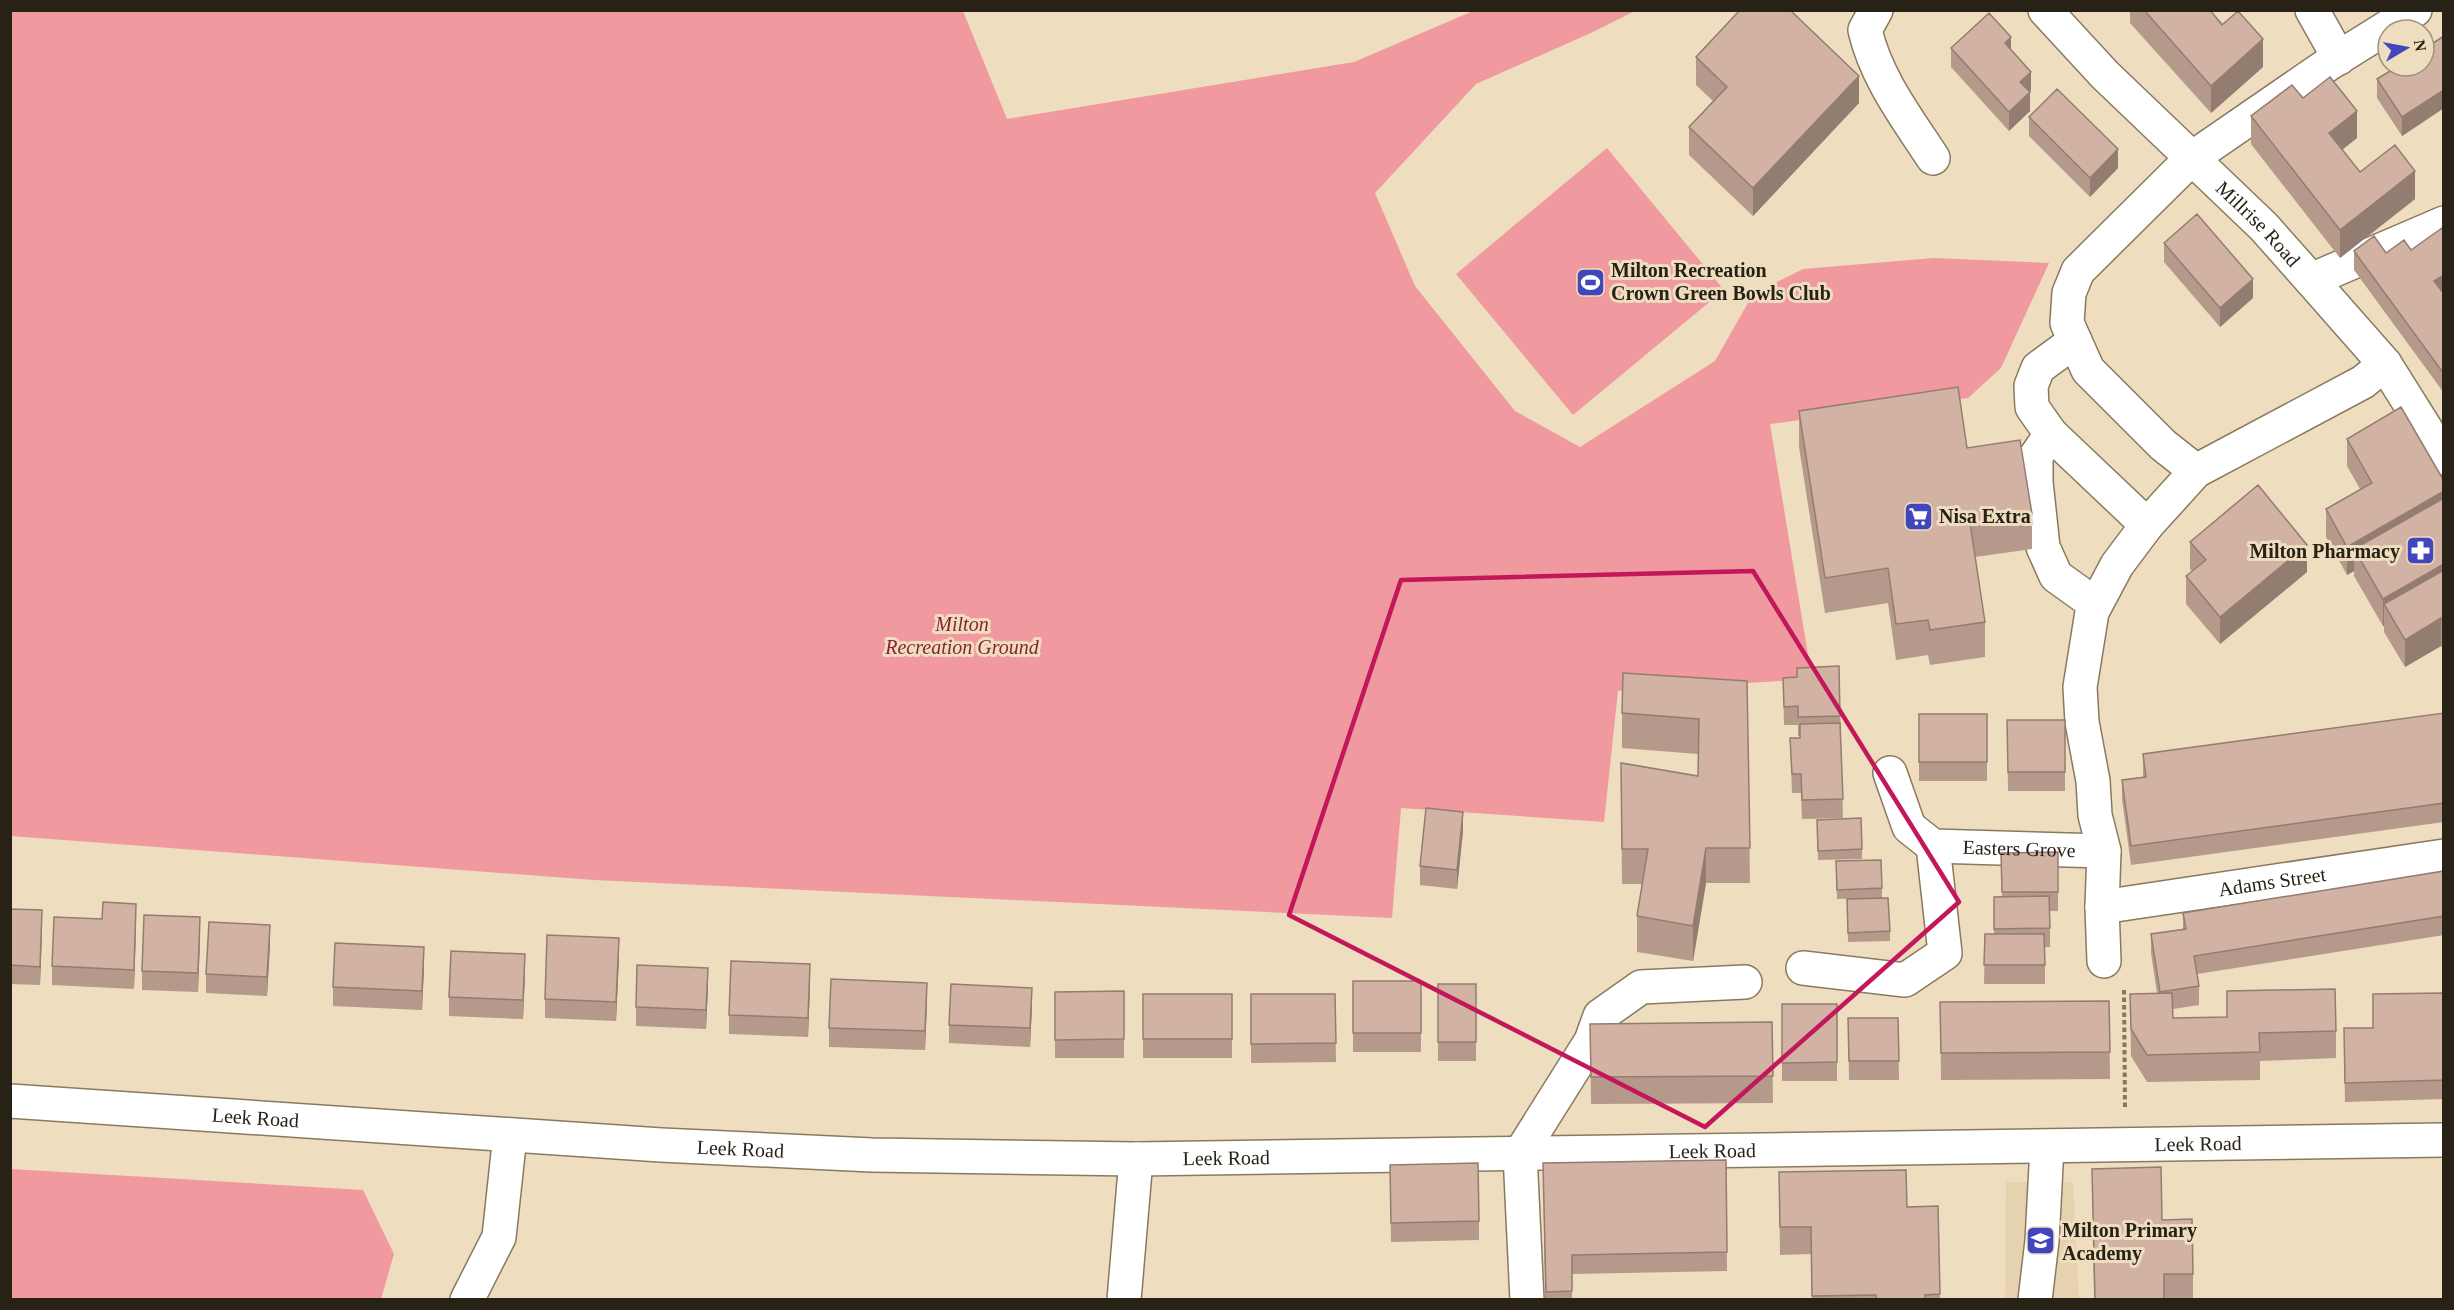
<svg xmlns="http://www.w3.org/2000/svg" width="2454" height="1310" font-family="'Times New Roman',serif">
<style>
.built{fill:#e6d2ae}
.green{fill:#f0999f}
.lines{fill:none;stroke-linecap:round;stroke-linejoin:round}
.minor-casing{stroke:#897a5f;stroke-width:36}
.major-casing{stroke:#897a5f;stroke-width:36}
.path{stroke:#847864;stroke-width:4;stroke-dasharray:4.5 3;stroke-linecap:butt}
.minor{stroke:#fff;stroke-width:33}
.major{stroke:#fff;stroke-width:33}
.wall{fill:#b5998b}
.shaded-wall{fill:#937d71}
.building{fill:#d2b2a2;stroke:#937d71;stroke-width:1.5}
.marked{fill:none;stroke:#c2185b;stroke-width:4.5;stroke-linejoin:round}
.labels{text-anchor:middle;stroke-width:6;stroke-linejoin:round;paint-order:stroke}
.street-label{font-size:20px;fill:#282216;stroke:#eeddbf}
.poi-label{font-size:20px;font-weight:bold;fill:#282216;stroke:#eeddbf;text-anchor:start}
.park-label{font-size:20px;font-style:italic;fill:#882234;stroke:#eeddbf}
</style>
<rect width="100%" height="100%" fill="#eeddbf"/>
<!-- built -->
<path class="built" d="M2006,1182h67l6,117 -74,1z"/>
<!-- green -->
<path class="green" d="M10,11h953l44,108 347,-57 119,-51h162l-42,21 -117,52 -101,109 40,93 100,125 65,36 135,-86 38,-67 50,-25 131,-11 115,5 -48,105 -33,30 -198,26 42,255 -194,12 -14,131 -203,-14 -9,110 -798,-38 -583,-44z
M1607,148l117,142 -151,125 -117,-141z
M11,1169l352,21 31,64 -13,45h-370z"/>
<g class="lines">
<defs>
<g id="minor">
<path d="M1876,10l-11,20c11,48 42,88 68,128"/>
<path id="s1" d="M2045,10l60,65 159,152 55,62 66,75 59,94"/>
<path d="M2312,10l27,48"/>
<path d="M2311,280l133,-57"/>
<path d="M2075,341l-37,27 -7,18 1,21 19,27 96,91"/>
<path d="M2051,434l-15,22v26l7,65 13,29 39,28"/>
<path d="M2196,471l-33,-26 -75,-75 -21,-47 2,-30 9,-22 114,-113 138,-95 85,-53"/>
<path id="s2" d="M1890,773l19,54 24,19 171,5"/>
<path id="s3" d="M2102,907l342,-51"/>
<path d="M2104,961l-2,-54 2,-56 -9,-36 -2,-34 -11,-59 -2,-35 12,-75 25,-47 30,-40 49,-54 167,-89 22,-18"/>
<path d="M1803,968l102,12 40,-27 -12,-107"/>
<path d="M467,1300l32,-63 11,-102"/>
<path d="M1124,1300l12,-141"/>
<path d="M1527,1300l-7,-146 71,-113 9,-25 41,-29 104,-5"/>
<path d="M2035,1300l7,-59 5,-94"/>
</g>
<g id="major">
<path id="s4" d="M10,1101l651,44 211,10 264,4 1308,-19"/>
</g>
</defs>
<!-- minor casing -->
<use href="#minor" class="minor-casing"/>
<!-- major casing -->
<use href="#major" class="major-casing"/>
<!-- path -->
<path class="path" d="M2124,990l1,119"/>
<!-- minor -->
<use href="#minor" class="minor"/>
<!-- major -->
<use href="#major" class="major"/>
</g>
<!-- wall -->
<path class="wall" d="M2130,10h80l53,57 -52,46 -81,-90z
M2444,36v72l-42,28 -25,-38v-19z
M1951,48l60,2 20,40 -1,2v19l-21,20 -58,-64z
M1696,57l163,46 -106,113 -64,-61v-28l24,-26 -17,-16z
M2303,98l54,40 -15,12 18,22 55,27 -75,59 -89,-114v-28z
M2029,117l89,51 -28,29 -61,-61z
M2444,231v162l-90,-123v-19l32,2 25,-3z
M2164,243l89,55 -33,29 -56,-65z
M1799,411l168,37 65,66v35l-57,8 10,65v35l-55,8 -2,-10 -32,5 -8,-57 -63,10 -26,-166z
M2347,439l97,42v169l-3,-4 -36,21 -21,-35v-6h-1l-29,-50v-5l-7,4 -21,-38v-28l34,-20 -13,-23z
M2190,542l117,30 -87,72 -34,-40v-28l6,-5 -2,-2z
M1839,666l4,152 -41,1 -1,-26h-9l-2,-55h10v-2h-2v-11h-14l-1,-47 14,-1z
M1747,681l3,202h-44l-13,78 -56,-9v-36l5,-32h-20l-1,-86 77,-22v-22l-76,-6v-35z
M2444,713v109l-313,43 -9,-66v-19l21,-3v-23z
M1919,714h68v67h-68z
M2007,720h58v71h-57z
M1817,820l45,29v10l-44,1z
M1463,831l-6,58 -37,-4v-19z
M2058,852v59h-8v36h-5v37h-61l1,-50h9v-37l8,-1 -1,-43z
M1836,870l46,18v10l-45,1z
M2444,871v64l-247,39 2,12v19l-26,4v9l54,-1v-26l109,40v27l-76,3v19l-113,2 -16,-26 -1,-62 27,-1 -6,-40v-19l32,-5v-16z
M1847,899l43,32v10l-42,1z
M10,909l32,20 -2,56 -30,-1z
M102,919l34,4 -2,66 -82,-4v-19z
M200,936l-2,56 -56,-2v-19z
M270,944l-3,52 -61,-3v-19z
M619,957l-3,64 -71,-3v-19z
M424,966l-2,44 -89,-4v-19z
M525,973l-2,46 -74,-3v-19z
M1353,981h68v71h-68z
M810,983l-2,54 -79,-3v-19z
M1438,984h38v77h-38z
M708,987l-2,42 -70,-3v-19z
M1124,991v67h-69v-66z
M2444,993v106l-99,3 -1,-55 29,-19z
M1143,994h89v64h-89z
M1251,994h84l1,68 -85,1z
M2109,1001l1,78 -169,1 -1,-78z
M927,1002l-2,48 -96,-3v-19z
M1782,1004h55v77h-55z
M1032,1006l-2,41 -81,-4v-18z
M1848,1018h50l1,62h-50z
M1772,1022l1,81 -182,1 -1,-80z
M1726,1160l1,111 -155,3v25h-27l-2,-136z
M1390,1165l89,56v19l-88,2z
M2092,1169l70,51 31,54v25h-99z
M1779,1172l128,35 33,87v5h-128l-1,-45 -31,1z"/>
<!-- shaded-wall -->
<path class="shaded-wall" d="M2011,37v19l-6,-13z
M2263,39v28l-52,46v-27z
M2031,72v18l-11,10v-18z
M1859,76v27l-106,113v-28z
M2444,90v18l-42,28v-19z
M2030,92v19l-21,20v-19z
M2357,111v27l-28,22v-27z
M2118,149v19l-28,29v-19z
M2415,171v28l-75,59v-28z
M2444,275v19l-10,-13z
M2253,279v19l-33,29v-19z
M2444,491v28l-90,30v22l-7,4v-28z
M2307,545v27l-87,72v-27z
M2444,564v28l-60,12v22h-1v-27z
M2441,618v28l-36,21v-27z
M1463,812v19l-6,58v-19z
M1706,848v35l-13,78v-35z
M136,904v19l-2,66v-19z
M42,910v19l-2,56v-18z
M200,917v19l-2,56v-19z
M270,925v19l-3,52v-19z
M619,938v19l-3,64v-19z
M424,947v19l-2,44v-19z
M525,954v19l-2,46v-19z
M810,964v19l-2,54v-19z
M708,968v19l-2,42v-19z
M927,983v19l-2,48v-19z
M1032,988v18l-2,41v-19z"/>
<!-- building -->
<path class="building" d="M1740,10h50l69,66 -106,112 -64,-61 38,-40 -31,-30z
M2144,10h66l12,15 16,-14 25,28 -52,47z
M1989,13l22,24 -6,6 26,29 -11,10 10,10 -21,20 -58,-64z
M2444,36v54l-42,27 -25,-38 21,-13h26v-17z
M2330,77l27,34 -28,22 31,39 35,-27 20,26 -75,59 -89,-114 41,-31 11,13z
M2057,89l61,60 -28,29 -61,-61z
M2197,214l56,65 -33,29 -56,-65z
M2442,228l2,3v44l-10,6 10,13v80l-90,-123 20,-15 12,17 18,-13 7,10z
M1958,387l9,61 53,-8 12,74 -62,9 15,99 -55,8 -2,-10 -32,4 -8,-56 -63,10 -26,-167z
M2401,407l43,74v10l-97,56 -21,-38 46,-26 -25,-44z
M2258,485l49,60 -87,72 -34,-41 20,-16 -16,-18z
M2444,498v66l-61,35 -29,-50z
M2444,570v52l-3,-4 -36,22 -21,-36z
M1839,666l1,50 -42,1v-11l-14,1 -1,-29 14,-1v-9z
M1623,673l124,8 3,167h-44l-13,78 -56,-10 11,-67h-26l-1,-86 77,13 1,-57 -77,-6z
M2444,713v90l-313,43 -9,-66 24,-3 -3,-23z
M1919,714h68v48h-68z
M2007,720h58v52h-57z
M1840,723l3,76 -41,1 -1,-26h-9l-2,-36h10v-14z
M1426,808l37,4 -6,58 -37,-4z
M1861,818l1,31 -44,2 -1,-31z
M2058,852v40h-56l-1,-39z
M1881,860l1,28 -45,2 -1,-29z
M2444,871v45l-250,40 5,30 -39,6 -9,-58 35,-5 -3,-16z
M2049,896l1,32 -56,1v-32z
M1888,898l2,33 -42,2 -1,-34z
M103,902l33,2 -2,66 -82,-4 2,-49 48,2z
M10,909l32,1 -2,57 -30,-2z
M144,915l56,2 -2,56 -56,-2z
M209,922l61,3 -3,52 -61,-3z
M1985,934h59l1,31h-61z
M547,935l72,3 -3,64 -71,-3z
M335,943l89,4 -2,44 -89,-4z
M451,951l74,3 -2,46 -74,-3z
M731,961l79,3 -2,54 -79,-3z
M637,965l71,3 -2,42 -70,-3z
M831,979l96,4 -2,48 -96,-3z
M1353,981h68v52h-68z
M951,984l81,4 -2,40 -81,-3z
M1438,984h38v58h-38z
M2335,989l1,42 -77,2 1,19 -113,3 -16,-26 -1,-35 42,-1 1,25 54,-1v-26z
M1124,991v48l-69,1v-48z
M2444,993v87l-99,3 -1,-55h29v-34z
M1143,994h89v45h-89z
M1251,994h84l1,49 -85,1z
M2109,1001l1,51 -169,1 -1,-51z
M1782,1004h55v58l-55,1z
M1848,1018h50l1,43h-50z
M1772,1022l1,54 -182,1 -1,-53z
M1726,1160l1,92 -155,3v36l-26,1 -3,-129z
M1478,1163l1,58 -88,2 -1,-58z
M2161,1167l1,53 30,-1 1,55h-29v25h-69l-3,-130z
M1906,1170l1,37 31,-1 2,88 -15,1v4h-49v-4l-64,1 -1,-69h-31l-1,-55z"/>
<!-- marked area -->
<path class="marked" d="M1753,571l206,331 -254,225 -416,-212 112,-335z"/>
<!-- icons -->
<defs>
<symbol id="stadium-square" viewBox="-11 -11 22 22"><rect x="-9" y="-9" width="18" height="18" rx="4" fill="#4146bb" stroke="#eeddbf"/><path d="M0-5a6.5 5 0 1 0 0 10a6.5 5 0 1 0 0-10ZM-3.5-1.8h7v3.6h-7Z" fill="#fff"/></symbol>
<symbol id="supermarket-square" viewBox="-11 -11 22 22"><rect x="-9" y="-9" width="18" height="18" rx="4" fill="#4146bb" stroke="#eeddbf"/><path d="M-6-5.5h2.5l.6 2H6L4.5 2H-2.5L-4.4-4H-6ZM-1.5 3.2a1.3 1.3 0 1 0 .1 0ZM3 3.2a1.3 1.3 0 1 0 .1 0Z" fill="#fff"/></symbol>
<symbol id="pharmacy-square" viewBox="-11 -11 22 22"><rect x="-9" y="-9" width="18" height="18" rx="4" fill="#4146bb" stroke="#eeddbf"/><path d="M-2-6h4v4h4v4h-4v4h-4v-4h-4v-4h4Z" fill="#fff"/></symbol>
<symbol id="school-square" viewBox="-11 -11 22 22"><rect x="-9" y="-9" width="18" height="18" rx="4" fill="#4146bb" stroke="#eeddbf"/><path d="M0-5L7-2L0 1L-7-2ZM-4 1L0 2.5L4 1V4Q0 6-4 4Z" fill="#fff"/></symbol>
</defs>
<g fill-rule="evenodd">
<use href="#stadium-square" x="1574" y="266" width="33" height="33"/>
<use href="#supermarket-square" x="1902" y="500" width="33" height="33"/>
<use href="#pharmacy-square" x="2404" y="534" width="33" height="33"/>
<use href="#school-square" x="2024" y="1224" width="33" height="33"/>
</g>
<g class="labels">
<!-- street labels -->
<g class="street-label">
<text dy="7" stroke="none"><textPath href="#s1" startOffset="302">Millrise Road</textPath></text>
<text dy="7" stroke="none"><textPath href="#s2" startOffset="174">Easters Grove</textPath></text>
<text dy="7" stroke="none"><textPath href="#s3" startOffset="172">Adams Street</textPath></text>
<text dy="7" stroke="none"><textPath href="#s4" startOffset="246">Leek Road</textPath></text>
<text dy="7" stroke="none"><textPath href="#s4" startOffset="2190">Leek Road</textPath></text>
<text dy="7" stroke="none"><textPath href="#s4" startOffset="732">Leek Road</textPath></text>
<text dy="7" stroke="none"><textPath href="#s4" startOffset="1704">Leek Road</textPath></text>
<text dy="7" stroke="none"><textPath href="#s4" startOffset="1218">Leek Road</textPath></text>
</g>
<!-- poi labels -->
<g class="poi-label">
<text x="1611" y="277">Milton Recreation<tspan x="1611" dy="23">Crown Green Bowls Club</tspan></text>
<text x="1939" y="523">Nisa Extra</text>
<text x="2400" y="558" text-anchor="end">Milton Pharmacy</text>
<text x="2062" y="1237">Milton Primary<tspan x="2062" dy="23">Academy</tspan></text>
</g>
<!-- park labels -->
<g class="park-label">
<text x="962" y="631">Milton<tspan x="962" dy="23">Recreation Ground</tspan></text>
</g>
</g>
<!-- border -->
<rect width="2454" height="1310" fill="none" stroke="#282216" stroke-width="24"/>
<!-- north arrow -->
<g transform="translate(2406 48) rotate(80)"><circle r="28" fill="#eeddbf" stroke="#9f927b" stroke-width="1.5"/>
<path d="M0-4.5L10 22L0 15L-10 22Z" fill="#4146bb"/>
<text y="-9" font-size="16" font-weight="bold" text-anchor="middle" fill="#282216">N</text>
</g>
</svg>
